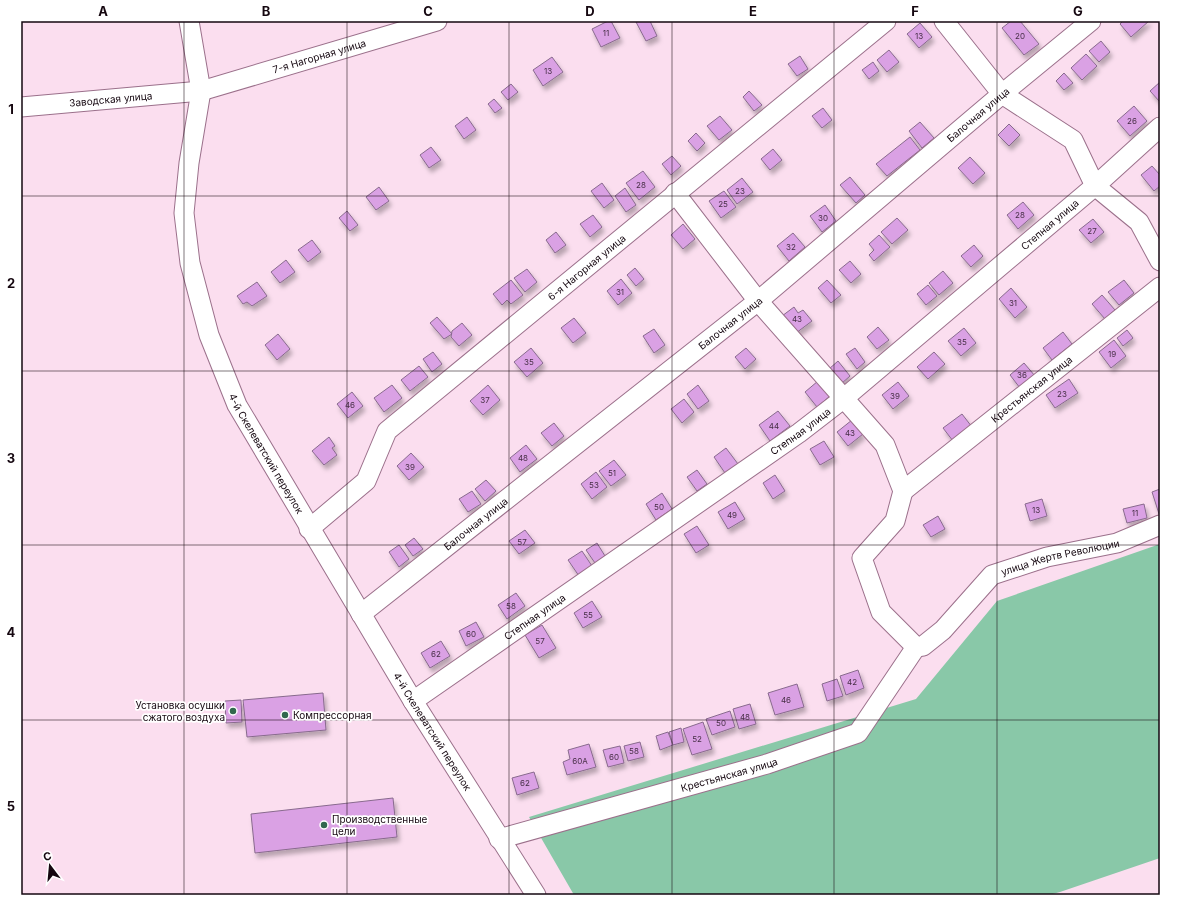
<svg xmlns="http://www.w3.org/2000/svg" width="1181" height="916" font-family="Inter,sans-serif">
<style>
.green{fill:#89c8a8}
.building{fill:#daa1e4;stroke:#886a8d;filter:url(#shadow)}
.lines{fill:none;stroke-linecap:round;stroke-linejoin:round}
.minor-casing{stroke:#9b708b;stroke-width:21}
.minor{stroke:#fff;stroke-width:19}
.grid{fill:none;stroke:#150710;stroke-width:1;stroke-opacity:0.55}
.poi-dot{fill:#31684e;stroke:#fff;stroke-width:1.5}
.labels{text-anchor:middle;stroke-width:3.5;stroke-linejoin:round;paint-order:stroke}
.number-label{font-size:8px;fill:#462e45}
.street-label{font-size:10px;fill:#150710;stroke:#fff}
.poi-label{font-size:10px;fill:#150710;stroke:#fff;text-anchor:start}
.neatline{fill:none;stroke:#150710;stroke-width:1.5}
.grid-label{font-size:13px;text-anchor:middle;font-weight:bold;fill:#150710}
</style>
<defs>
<filter id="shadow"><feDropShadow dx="2.5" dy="4.5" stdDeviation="2" flood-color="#0004"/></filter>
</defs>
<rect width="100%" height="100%" fill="#fbdeef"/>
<!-- green -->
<path class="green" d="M1160,544v314l-100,34 -11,3h-475l-45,-78 387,-118 81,-98z"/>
<!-- building -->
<path class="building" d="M608,21h3l9,17 -19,9 -9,-18z
M638,21h12l7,15 -11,5 -10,-19z
M1011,21h9l19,23 -15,11 -22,-27z
M1123,21h26l-18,16 -11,-13z
M920,23l12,14 -13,11 -12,-14z
M1101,41l9,11 -11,10 -10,-11z
M889,50l10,12 -12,10 -10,-12z
M1086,54l11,12 -15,14 -11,-12z
M800,56l8,13 -11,7 -9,-12z
M552,57l11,15 -20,14 -10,-16z
M873,62l6,9 -10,8 -7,-9z
M1064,73l9,10 -9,7 -8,-9z
M1160,82v20l-10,-11z
M511,84l7,8 -10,8 -7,-8z
M749,91l13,14 -8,6 -11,-14z
M494,99l8,9 -7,5 -7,-9z
M1134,106l13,15 -17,15 -13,-15z
M823,108l9,12 -10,8 -10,-12z
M720,116l12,14 -13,10 -12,-14z
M467,117l9,13 -12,9 -9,-13z
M920,122l14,16 -12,10 -13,-17z
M1009,124l11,11 -11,11 -11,-11z
M696,133l9,10 -8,8 -9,-10z
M910,137l10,13 -33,26 -11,-12z
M431,147l10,13 -12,8 -9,-13z
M773,149l9,11 -12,10 -9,-11z
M672,156l9,10 -10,9 -9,-11z
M970,157l15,16 -12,11 -15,-16z
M1152,166l8,9v11l-6,5 -13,-16z
M643,171l12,16 -16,13 -13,-17z
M850,177l15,18 -9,8 -16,-18z
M742,178l11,14 -16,12 -10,-14z
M602,183l12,17 -10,8 -13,-17z
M379,187l10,14 -13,9 -10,-13z
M625,188l11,17 -10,7 -11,-16z
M724,191l12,16 -15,11 -12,-17z
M1023,202l11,13 -16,14 -11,-14z
M825,205l11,16 -14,11 -12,-16z
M347,211l11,14 -8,6 -11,-13z
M593,215l9,12 -12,10 -10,-13z
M897,218l11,12 -16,14 -11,-12z
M1093,219l11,13 -13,11 -12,-13z
M683,224l12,15 -12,10 -12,-14z
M556,232l10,13 -11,8 -9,-13z
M793,233l12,14 -16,14 -12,-15z
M879,235l11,12 -16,14 -5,-6 5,-5 -5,-6z
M312,240l9,12 -13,10 -10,-12z
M974,245l9,11 -12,11 -10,-11z
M286,260l9,12 -15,11 -9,-11z
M850,261l11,13 -10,9 -12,-13z
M635,268l9,11 -8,7 -9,-11z
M527,269l10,13 -12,10 -11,-14z
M943,271l10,12 -14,12 -10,-12z
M621,279l11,14 -14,12 -11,-14z
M511,280l12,15 -12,9 -4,-4 -5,5 -9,-11z
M827,280l14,15 -10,8 -13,-15z
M1124,280l10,13 -15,12 -11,-13z
M257,282l10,14 -15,10 -5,-4 -4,2 -6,-8z
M928,285l9,11 -11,9 -9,-11z
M1011,288l16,19 -12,11 -16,-19z
M1102,295l13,15 -10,9 -13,-15z
M794,307l4,6 5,-3 9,11 -16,12 -14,-17z
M437,317l15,17 -8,5 -14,-16z
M574,318l12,15 -13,10 -12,-15z
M462,323l10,12 -13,11 -8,-9 1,-6z
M878,327l11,13 -12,9 -10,-12z
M964,328l12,15 -15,13 -13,-15z
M654,329l11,16 -11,8 -11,-17z
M1127,330l6,8 -10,8 -6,-8z
M1063,332l9,12 -20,16 -9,-12z
M278,334l12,15 -13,11 -12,-15z
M1114,340l12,16 -15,12 -12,-16z
M531,348l12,15 -16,14 -13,-15z
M746,348l10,11 -11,10 -10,-12z
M855,348l10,14 -8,7 -11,-15z
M433,352l9,12 -10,8 -9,-13z
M934,352l11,12 -17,15 -11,-12z
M838,361l12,15 -9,8 -12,-15z
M1024,363l11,13 -15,12 -10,-13z
M419,366l9,11 -18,14 -9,-11z
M1069,379l9,14 -23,15 -9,-13z
M818,381l12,15 -13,11 -12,-15z
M898,382l11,14 -16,13 -11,-14z
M392,385l10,13 -18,14 -10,-14z
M488,385l12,15 -17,15 -13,-14z
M698,385l11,16 -11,8 -11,-15z
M352,392l11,14 -15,12 -11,-14z
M684,399l10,13 -12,11 -11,-14z
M778,411l12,15 -20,15 -11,-16z
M962,414l10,13 -19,14 -10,-13z
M852,420l11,14 -15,12 -11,-14z
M554,423l10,13 -12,10 -11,-13z
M329,437l6,9 -3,2 5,7 -13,10 -12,-14z
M824,441l10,16 -14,8 -10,-16z
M526,445l11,14 -17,13 -10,-14z
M726,448l12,16 -13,9 -11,-16z
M411,453l13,14 -15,13 -12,-14z
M614,460l12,15 -15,11 -12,-15z
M697,470l10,14 -10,7 -10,-14z
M596,472l11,15 -15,12 -11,-15z
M775,475l10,16 -12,8 -10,-16z
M486,480l10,11 -11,10 -10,-12z
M1160,489v28l-8,-25z
M472,491l9,13 -13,8 -9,-13z
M662,493l10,16 -16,11 -10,-16z
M1042,499l5,17 -17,5 -5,-17z
M735,502l10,17 -17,10 -10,-17z
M1144,504l3,14 -20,5 -4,-14z
M938,516l7,13 -14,8 -8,-12z
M697,526l12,19 -13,8 -12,-19z
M525,530l10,13 -16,11 -10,-13z
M414,538l9,11 -10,7 -8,-11z
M597,543l8,13 -10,7 -9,-13z
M399,545l10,14 -10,8 -10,-15z
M582,551l10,15 -13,10 -11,-16z
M516,593l9,13 -18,13 -9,-14z
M592,601l10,16 -19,11 -9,-15z
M476,622l8,15 -18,9 -7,-15z
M542,625l14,23 -17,10 -14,-23z
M441,641l9,15 -20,12 -9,-15z
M858,670l6,18 -18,7 -6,-19z
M837,679l6,17 -16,5 -5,-17z
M797,684l7,23 -29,8 -7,-22z
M323,693l3,37 -79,7 -4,-37z
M241,700l1,22 -16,1 -1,-22z
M750,704l6,20 -17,5 -6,-20z
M730,711l5,16 -23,8 -6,-16z
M703,722l9,27 -20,6 -9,-26z
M681,728l3,14 -11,3 -4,-13z
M668,732l5,13 -13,5 -4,-14z
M640,742l4,15 -16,4 -4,-15z
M589,744l7,23 -29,8 -4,-13 7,-3 -2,-9z
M620,746l4,17 -16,4 -5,-17z
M534,772l5,16 -22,7 -5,-17z
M393,798l4,39 -142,16 -4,-39z"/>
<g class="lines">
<defs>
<g id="minor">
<path id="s1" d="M189,21l12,70 -12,72 -5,50 6,50 19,72 28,70 176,296 123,194"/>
<path d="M944,21l58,73 71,46 22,46 44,36 21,39"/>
<path id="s2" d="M21,107l180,-16 236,-70"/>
<path d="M675,193l83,108 127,144 18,46 -8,30 -33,37 19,54 35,35"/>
<path id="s3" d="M903,491l257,-204"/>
<path id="s4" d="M309,529l57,-48 21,-50 499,-410"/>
<path id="s5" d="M361,614l397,-313 244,-207 89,-73"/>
<path id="s6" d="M916,647l7,-1 20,-16 49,-55 55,-18 70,-14 43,-18"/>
<path id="s7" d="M413,701l386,-268 44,-34 252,-213 65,-59"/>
<path id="s8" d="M499,839l268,-75 91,-31 58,-86"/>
</g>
</defs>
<!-- minor casing -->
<use href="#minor" class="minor-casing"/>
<!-- minor -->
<use href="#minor" class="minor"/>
</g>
<!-- grid -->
<path class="grid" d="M184,21v874M347,21v874M509,21v874M672,21v874M834,21v874M997,21v874M21,196h1139M21,371h1139M21,545h1139M21,720h1139"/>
<!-- markers -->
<g class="poi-dot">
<circle cx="233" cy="711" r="4"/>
<circle cx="285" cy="715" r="4"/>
<circle cx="324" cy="825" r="4"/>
</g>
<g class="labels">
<!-- number labels -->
<g class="number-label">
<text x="606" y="36">11</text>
<text x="919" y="39">13</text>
<text x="1020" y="39">20</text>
<text x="548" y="74">13</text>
<text x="1132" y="124">26</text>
<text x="641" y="188">28</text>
<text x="740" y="194">23</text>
<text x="723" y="207">25</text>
<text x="1020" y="218">28</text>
<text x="823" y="221">30</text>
<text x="1092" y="234">27</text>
<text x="791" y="250">32</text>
<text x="620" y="295">31</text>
<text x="1013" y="306">31</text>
<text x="797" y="322">43</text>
<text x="962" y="345">35</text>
<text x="1112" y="357">19</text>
<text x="529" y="365">35</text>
<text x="1022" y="378">36</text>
<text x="1062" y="397">23</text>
<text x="895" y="399">39</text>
<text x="485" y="403">37</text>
<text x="350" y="408">46</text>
<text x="774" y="429">44</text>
<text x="850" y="436">43</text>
<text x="523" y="461">48</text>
<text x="410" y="470">39</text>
<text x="612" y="476">51</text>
<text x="594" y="488">53</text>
<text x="659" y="510">50</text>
<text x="1036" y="513">13</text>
<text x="1135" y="516">11</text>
<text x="732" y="518">49</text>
<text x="522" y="545">57</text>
<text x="511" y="609">58</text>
<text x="588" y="618">55</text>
<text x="471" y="637">60</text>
<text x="540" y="644">57</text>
<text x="436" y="657">62</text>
<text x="852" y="685">42</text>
<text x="786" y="703">46</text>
<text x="745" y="720">48</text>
<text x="721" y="726">50</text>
<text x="697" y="742">52</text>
<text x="634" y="754">58</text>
<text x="614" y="760">60</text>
<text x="580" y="764">60А</text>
<text x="525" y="786">62</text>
</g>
<!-- street labels -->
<g class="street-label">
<text dy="4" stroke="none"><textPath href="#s2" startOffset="304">7-я Нагорная улица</textPath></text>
<text dy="4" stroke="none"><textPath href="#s2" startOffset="90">Заводская улица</textPath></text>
<text dy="4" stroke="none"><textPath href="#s5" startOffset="794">Балочная улица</textPath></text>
<text dy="4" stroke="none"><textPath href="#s7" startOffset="796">Степная улица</textPath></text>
<text dy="4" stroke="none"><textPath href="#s4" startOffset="387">6-я Нагорная улица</textPath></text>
<text dy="4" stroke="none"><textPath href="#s5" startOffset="470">Балочная улица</textPath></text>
<text dy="4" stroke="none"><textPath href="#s3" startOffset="164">Крестьянская улица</textPath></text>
<text dy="4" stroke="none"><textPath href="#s7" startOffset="472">Степная улица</textPath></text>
<text dy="4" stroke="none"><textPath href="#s1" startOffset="451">4-й Скелеватский переулок</textPath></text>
<text dy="4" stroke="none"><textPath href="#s5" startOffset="146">Балочная улица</textPath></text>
<text dy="4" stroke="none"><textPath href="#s6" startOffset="177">улица Жертв Революции</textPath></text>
<text dy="4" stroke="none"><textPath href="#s7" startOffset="148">Степная улица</textPath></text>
<text dy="4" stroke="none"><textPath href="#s1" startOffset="775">4-й Скелеватский переулок</textPath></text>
<text dy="4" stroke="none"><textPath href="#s8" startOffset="239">Крестьянская улица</textPath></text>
</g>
<!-- poi labels -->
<g class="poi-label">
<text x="225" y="709" text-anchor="end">Установка осушки<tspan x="225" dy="12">сжатого воздуха</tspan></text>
<text x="293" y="719">Компрессорная</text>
<text x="332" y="823">Производственные<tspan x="332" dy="12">цели</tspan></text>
</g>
</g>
<!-- border -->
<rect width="1181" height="916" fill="none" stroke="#ffffff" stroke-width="44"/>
<!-- north arrow -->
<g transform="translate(50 866) rotate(344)" stroke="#ffffff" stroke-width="3" paint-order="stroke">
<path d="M0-3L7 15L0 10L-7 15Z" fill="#150710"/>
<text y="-6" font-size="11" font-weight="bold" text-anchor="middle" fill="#150710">С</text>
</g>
<rect x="22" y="22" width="1137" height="872" class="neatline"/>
<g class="grid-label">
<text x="103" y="16">A</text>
<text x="266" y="16">B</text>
<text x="428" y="16">C</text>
<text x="590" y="16">D</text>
<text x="753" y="16">E</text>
<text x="915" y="16">F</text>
<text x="1078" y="16">G</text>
<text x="11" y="114">1</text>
<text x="11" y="288">2</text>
<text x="11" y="463">3</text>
<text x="11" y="637">4</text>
<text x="11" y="811">5</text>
</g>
</svg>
